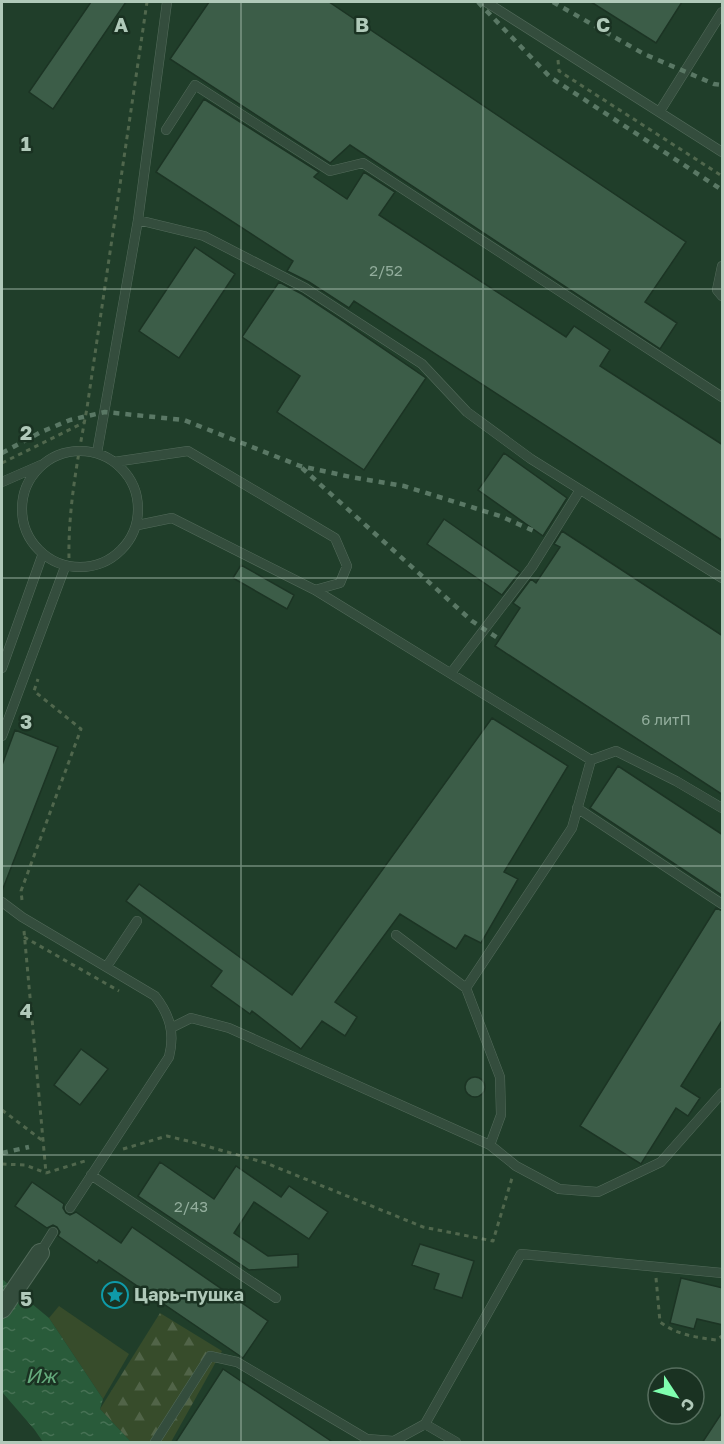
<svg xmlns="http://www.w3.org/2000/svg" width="724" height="1444" font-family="'Golos Text',sans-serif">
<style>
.grass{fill:#374c2b}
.forest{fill:url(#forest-firs)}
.water{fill:url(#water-ripples)}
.building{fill:#3c5d48;stroke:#1c3424;stroke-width:1.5}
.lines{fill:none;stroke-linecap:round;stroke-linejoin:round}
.lane-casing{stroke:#536b5b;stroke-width:10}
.street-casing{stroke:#536b5b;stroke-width:20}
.path{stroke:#50674d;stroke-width:3;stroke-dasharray:4.5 4.5;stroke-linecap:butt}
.lane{stroke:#344d3d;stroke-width:9}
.street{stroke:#344d3d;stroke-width:18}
.rail{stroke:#5a7865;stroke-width:4.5;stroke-dasharray:6 6;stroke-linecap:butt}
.grid{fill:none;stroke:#b0c9b9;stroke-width:1.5;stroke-opacity:0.55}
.labels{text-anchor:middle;stroke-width:5;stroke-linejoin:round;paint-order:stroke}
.number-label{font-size:15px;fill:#93ae9d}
.poi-label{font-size:18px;font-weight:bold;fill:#b0c9b9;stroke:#1a3222;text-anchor:start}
.water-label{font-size:20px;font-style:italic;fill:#65ac7d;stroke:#1a3222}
.grid-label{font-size:20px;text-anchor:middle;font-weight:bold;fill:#b0c9b9;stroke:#1a3222;stroke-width:5;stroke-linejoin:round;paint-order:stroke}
</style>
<defs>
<pattern id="forest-firs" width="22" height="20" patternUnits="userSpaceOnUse" patternTransform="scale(1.5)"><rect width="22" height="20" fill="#374c2b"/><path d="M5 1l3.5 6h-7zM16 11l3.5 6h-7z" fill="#516448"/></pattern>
<pattern id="water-ripples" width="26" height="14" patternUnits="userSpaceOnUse" patternTransform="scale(1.5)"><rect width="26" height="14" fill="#295b3a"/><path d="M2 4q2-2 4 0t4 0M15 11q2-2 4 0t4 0" fill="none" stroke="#467154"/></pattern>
</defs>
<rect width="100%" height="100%" fill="#203e2a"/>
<!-- grass -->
<path class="grass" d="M59,1306l70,48 -26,45 -54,-81z"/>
<!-- forest -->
<path class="forest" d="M160,1313l62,38 -51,91h-40l-31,-33z"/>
<!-- water -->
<path class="water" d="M2,1279l47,39 54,81 -3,10 31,33h-88l-9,-13 -32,-37z"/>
<!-- building -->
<path class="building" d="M91,2h35l-73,107 -24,-17z
M209,2h120l357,240 -41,60 32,21 -17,26 -310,-204 -20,18 -160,-104z
M591,2h91l-26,41z
M204,99l115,73 -5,5 33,22 17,-27 31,20 -16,23 187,122 8,-11 36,24 -10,16 123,79v96l-369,-240 -5,7 -40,-26 -22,-11 6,-10 -137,-89z
M195,247l40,27 -56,84 -40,-27z
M279,282l23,12 41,27 83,57 -62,92 -87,-58 23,-36 -58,-39z
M504,453l63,45 -24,38 -65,-46z
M444,519l76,53 -18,23 -75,-51z
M562,531l161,105v159l-228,-149 25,-38 -7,-5 18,-24 5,4 24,-36 -6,-3z
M241,565l53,30 -7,14 -54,-31z
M492,718l76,48 -64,106 14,7 -37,64 -16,-8 -9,14 -56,-35 -65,88 22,15 -12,19 -23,-15 -21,28 -49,-38 -2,3 -39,-28 11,-15 -96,-70 13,-17 153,111z
M15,730l43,17 -56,144v-126z
M618,766l105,69v61l-133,-88z
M716,908l7,3v108l-42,67 19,12 -12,18 -12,-8 -35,56 -61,-38z
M81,1049l27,20 -28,36 -26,-20z
M465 1087a10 10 0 1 1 20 0a10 10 0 1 1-20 0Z
M160,1162l54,37 22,-33 45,31 8,-11 39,26 -19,27 -55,-37 -20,31 34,23 30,-2v13l-49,3 -111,-74z
M32,1182l32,22 -1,4 3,5 4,2 6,-3 45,31 11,-16 136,94 -25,37 -144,-98 -2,3 -39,-27 2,-4 -3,-5 -4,-2 -6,3 -32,-22z
M420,1244l54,17 -12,37 -28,-9 5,-15 -27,-9z
M681,1278l42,10v37l-26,-6 -3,10 -24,-6z
M223,1369l111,74h-159z
M723,1411v32h-21z"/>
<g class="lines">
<defs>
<path id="lane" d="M486,2l236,150
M660,111l62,-99
M166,130l29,-45 135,86 33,-8 359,234
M138,220l66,16 101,52 117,76 45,48 64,47 191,119
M722,266l-5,24 5,6
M22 509a58 58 0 1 1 116 0a58 58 0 1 1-116 0Z
M97,453l41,-233 29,-218
M114,462l74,-11 147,87 12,28 -7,17 -25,7 -143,-72 -34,7
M2,482l39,-17
M2,668l40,-112
M451,673l81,-106 48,-77
M2,736l63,-169
M591,760l25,-9 60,30 46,27
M577,808l145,96
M2,902l20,15 133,79c15,19 20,37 14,61l-99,151
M396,935l70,53
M107,966l30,-45
M171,1028l20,-10 38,10 261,117 11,-30 -1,-38 -34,-89 106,-160 19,-68 -276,-170
M490,1145l26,21 43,23 39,3 63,-30 61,-69
M91,1175l185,123
M40,1253l13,-21
M155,1442l55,-86 27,6 130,77 27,2 31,-17
M456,1442l-31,-18 96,-170 201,19"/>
<path id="street" d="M2,1309l38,-56"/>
</defs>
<!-- lane casing -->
<use href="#lane" class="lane-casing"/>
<!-- street casing -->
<use href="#street" class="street-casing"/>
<!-- path -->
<path class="path" d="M558,60l1,11 163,105
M2,463l83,-41
M69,558c-1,-50 9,-101 18,-150l60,-406
M22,900l-1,-9 60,-162 -47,-38 4,-12
M24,931l22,242 39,-12
M24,937l95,54
M2,1110l41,31
M123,1149l44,-13 25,6 74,21 157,64 70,14 19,-63
M2,1164l23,1 21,8
M656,1278l4,44c17,13 35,15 56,18l6,-4"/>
<!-- lane -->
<use href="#lane" class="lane"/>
<!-- street -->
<use href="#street" class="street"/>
<!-- rail -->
<path class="rail" d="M478,2l72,75 172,113
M553,2l91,52 70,30 8,1
M2,453l39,-21 29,-12 35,-8 79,8 116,46 51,11 53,9 96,30 34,15
M302,468l170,153 27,18
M2,1153l27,-6"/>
</g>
<!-- grid -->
<path class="grid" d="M241,2v1440M483,2v1440M2,289h720M2,578h720M2,866h720M2,1155h720"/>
<!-- icons -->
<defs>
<symbol id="sight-ring" viewBox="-11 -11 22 22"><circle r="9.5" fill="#1a3222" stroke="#0f9aa8" stroke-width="1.5"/><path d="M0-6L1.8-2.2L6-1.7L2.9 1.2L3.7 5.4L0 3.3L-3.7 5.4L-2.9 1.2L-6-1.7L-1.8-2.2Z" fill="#0f9aa8"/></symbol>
</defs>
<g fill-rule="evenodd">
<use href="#sight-ring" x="100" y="1280" width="30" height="30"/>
</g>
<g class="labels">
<!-- number labels -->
<g class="number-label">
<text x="386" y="276">2/52</text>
<text x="666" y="725">6 литП</text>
<text x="191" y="1212">2/43</text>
</g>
<!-- poi labels -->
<g class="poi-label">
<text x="134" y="1301">Царь-пушка</text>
</g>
<!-- water labels -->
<g class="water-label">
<text x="41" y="1383">Иж</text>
</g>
</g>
<g class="grid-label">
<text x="121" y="32">A</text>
<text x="362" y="32">B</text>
<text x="603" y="32">C</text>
<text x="26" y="151">1</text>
<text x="26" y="440">2</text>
<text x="26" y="729">3</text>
<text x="26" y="1018">4</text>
<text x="26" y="1306">5</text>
</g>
<!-- border -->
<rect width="724" height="1444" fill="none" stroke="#b0c9b9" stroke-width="6"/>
<!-- north arrow -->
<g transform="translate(676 1396) rotate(126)"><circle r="28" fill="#1a3222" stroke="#566e5e" stroke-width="1.5"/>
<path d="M0-4.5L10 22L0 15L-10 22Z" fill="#7fffaf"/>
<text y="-9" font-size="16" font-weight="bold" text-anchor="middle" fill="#b0c9b9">С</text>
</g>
</svg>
